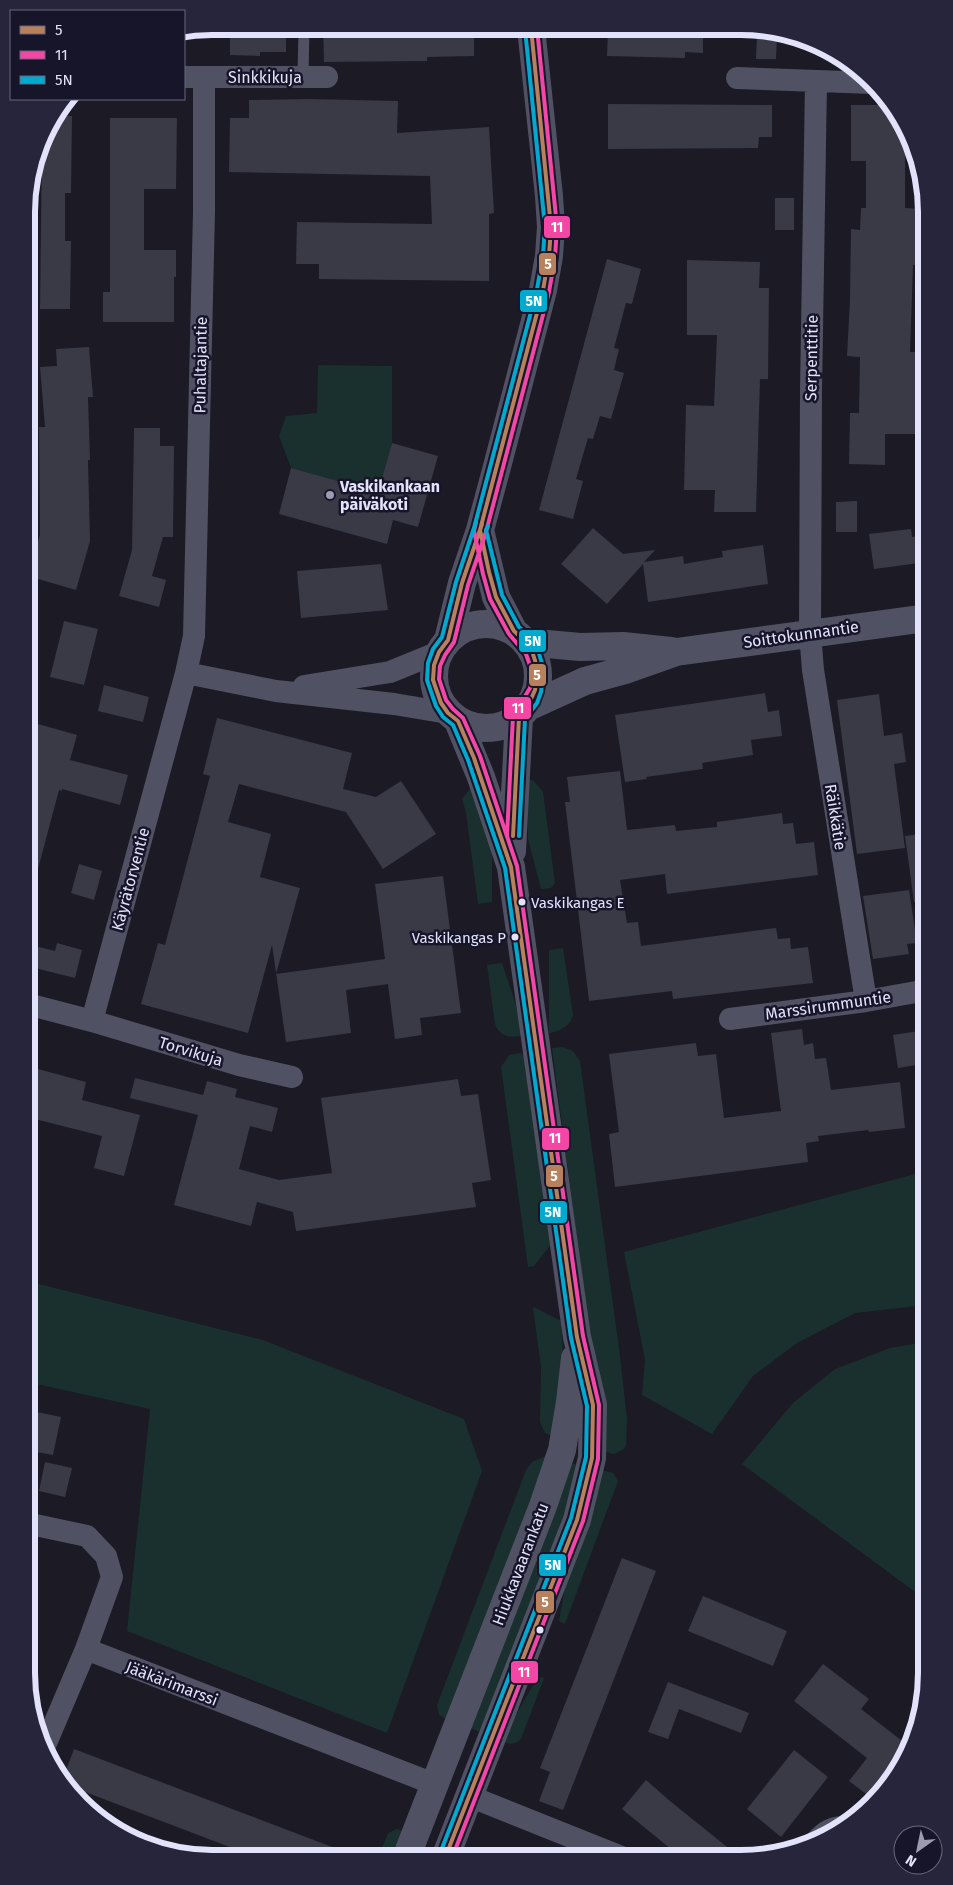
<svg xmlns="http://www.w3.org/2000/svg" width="953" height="1885" font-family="'Fira Sans',sans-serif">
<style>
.green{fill:#19302e}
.building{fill:#3a3946}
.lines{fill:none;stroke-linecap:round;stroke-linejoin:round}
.service{stroke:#515164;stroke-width:11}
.minor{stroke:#515164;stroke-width:22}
.tertiary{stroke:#515164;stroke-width:28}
.bus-1-casing{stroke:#17152a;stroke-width:8}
.bus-2-casing{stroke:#17152a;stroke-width:8}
.bus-3-casing{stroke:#17152a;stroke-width:8}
.bus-1{stroke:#b6815c;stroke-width:4}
.bus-2{stroke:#f346a5;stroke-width:4}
.bus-3{stroke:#00a9ce;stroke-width:4}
.poi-dot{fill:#9c9cb0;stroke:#17152a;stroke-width:2}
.bus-dot{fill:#e2e2fb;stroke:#17152a;stroke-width:2}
.labels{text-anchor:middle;stroke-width:5;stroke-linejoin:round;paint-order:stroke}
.bus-label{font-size:15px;fill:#e2e2fb;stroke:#17152a;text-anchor:start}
.street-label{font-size:16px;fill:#e2e2fb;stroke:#17152a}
.poi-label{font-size:16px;font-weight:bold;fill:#e2e2fb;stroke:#17152a;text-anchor:start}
.rim{fill:none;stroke:#e2e2fb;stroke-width:6}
.line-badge{stroke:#17152a;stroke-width:2}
.badge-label{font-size:14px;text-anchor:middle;font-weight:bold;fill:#fff}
</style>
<rect width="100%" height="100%" fill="#1b1a25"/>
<!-- green -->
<path class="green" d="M318,365l74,1v77l-14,49 -87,-24 -12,-32 7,-20 31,-3z
M528,779l6,2 9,11 12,91 -4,5 -10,1 -13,-50z
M472,786l16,41 4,28v47l-14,2 -12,-91 -4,-14z
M563,948l10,67c-3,12 -13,16 -24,18v-83z
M502,963l15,45 5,28c-13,2 -22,1 -27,-12l-8,-59z
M563,1047l10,4 7,10 40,295 7,63 -1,26 -2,4 -10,5 -12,-3 -3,-47 -47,-356z
M521,1053l5,3 24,190 -16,20 -6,1 -27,-200 8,-12z
M926,1171v134l-71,8 -58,30 -44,33 -41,58 -70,-39 3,-35 -21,-108z
M27,1281l236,59 201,79 18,52 -95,262 -260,-102 23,-222 -123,-27z
M534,1307l27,14 3,52 -7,65 -12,-5 -5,-11 1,-55 -8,-59z
M926,1342v258l-184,-136 51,-61 42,-34 55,-21z
M546,1456l5,1 -102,264 -10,-6 -2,-10 89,-235 6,-8z
M568,1462l10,3 -8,39 -86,230 -16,-7z
M601,1470l12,3 5,8 -53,143 -6,-3 11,-61z
M538,1676l6,2 -23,61c-7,7 -12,5 -20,2z
M397,1829l10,4 -13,25h-16l10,-25z"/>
<!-- building -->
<path class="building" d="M230,26l56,1v25h-26v4l-30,-1z
M323,27l151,1v28l-47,1v4l-103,1z
M608,29h95v24l-18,-1v6l-78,-2z
M757,34l20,1 -1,24h-20z
M309,99l89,2 -1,32 92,-6 5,86 -5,1v67l-170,-2v-15h-23l1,-42 135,2 -2,-48 -201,-4 1,-54h19v-18z
M608,104l164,1v32h-13l-1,11 -150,1z
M851,105h41l4,4 9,18v81l18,1 -1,56h-9l-3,87h12l-2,82h-35v31l-36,-1 1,-51h9l1,-56 -13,-1 3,-56 1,-71 9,1 1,-22h5v-47h-15z
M56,115l16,1 -1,77h-6v48h6l-1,68h-30l2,-166 4,-14z
M110,118h67l-1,71h-32v61h32v27h-2v45h-71v-30h7z
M775,198h19v32h-19z
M607,259l34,10 -9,35 -6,-1 -12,45 5,1 -5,21 10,3 -13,46 -11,-3 -7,23 -5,-1 -12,41 7,2 -10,38 -34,-9z
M687,260l73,2 -1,26h10l-1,91h-8l-4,133h-42l1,-22h-31l2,-85 28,1 3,-71h-30z
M89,347l4,50h-5l2,63h-2l2,81 -14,49 -48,-14 12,-41 -1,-108h6l-5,-60 17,-1 -1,-17z
M134,428h26v18h14l-1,91h-10l-11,39 14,4 -7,27 -40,-11 13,-46z
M392,443l46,13 -20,71 -25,-7 -6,24 -108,-30 12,-46 87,24z
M857,501v31h-21v-30z
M593,528l30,26 32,-4 -11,12 39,-6 1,8 39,-7 -1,-6 41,-6 5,39 -120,18 -5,-38 -36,40 -46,-40z
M911,529l1,8 15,-2v27l-53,7 -5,-35z
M381,564l7,46 -87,8 -4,-47z
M64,621l34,8 -14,56 -34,-8z
M104,685l45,12 -6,25 -45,-11z
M765,693l3,19 11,-2 3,26 -31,4 2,15 -51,8 1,6 -57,8 1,2 -22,3 -10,-67z
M879,694l5,42 18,-3 4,29 -12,2 11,84 -48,6 -20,-154z
M217,718l135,35 -9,36 33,8 25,-16 35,53 -53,35 -37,-57 -107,-28 -11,38 43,12 -11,43 40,11 -24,86 109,-15 -10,-75 68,-8 18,137 -41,5 2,17 -27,4 -7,-55 -42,6 5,43 -65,9 -14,-97 -24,88 -107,-29 17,-61 7,2 45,-169 -7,-2z
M38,724l39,11 -7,25 58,15 -8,30 -58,-16v2l-3,-1 -25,94 -7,-1v-119z
M620,771l7,59 48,-5 1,6 41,-4v-5l65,-9 1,11 10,-1 3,21 18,-2 4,33 -151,19 -2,-20 -45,6 7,43 11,-1 3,24 135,-18 2,11 12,-1 1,11 17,-2 5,36 -140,16 -1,-8 -83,10 -24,-199h5l-3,-25z
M927,833v68l-13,1 -9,-66z
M79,864l23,7 -8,29 -23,-7z
M909,890l8,53 -10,1 2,10 -36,5 -10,-63z
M57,943l25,7 -7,28 -48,-12v-22l28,7z
M802,1029l2,16 9,-2 2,16 11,-1 5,32 69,-8 5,46 -36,4 -1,-2 -50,6 1,5 -13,2 2,19 -193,25 -6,-53 10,-2 -10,-78 87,-11 2,13 18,-2 8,64 57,-7 -10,-78z
M919,1031l4,33 -25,4 -5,-33z
M27,1066l59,16 -4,18 58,15 -16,61 -30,-8 8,-32 -75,-19z
M135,1078l68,17 4,-14 30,8 -2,8 43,11 -6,24 -22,-6 -11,43 40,11 53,-7 -11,-75 137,-19 3,17 17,-2 13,86 -19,3 4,24 -180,24 -3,-19 -36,-10 -6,24 -77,-21 24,-90 -68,-17z
M27,1410l34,7 -8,38 -27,-5z
M45,1462l27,6 -7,29 -26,-6z
M622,1558l34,13 -93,239 -24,-9 11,-29 -10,-4z
M703,1596l84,35 -14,35 -85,-35z
M823,1664l46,35 -8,10 50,39 -23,38 -14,14 -25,-19 18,-23 -73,-57z
M668,1682l81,31 -8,20 -62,-24 -11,30 -20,-7z
M74,1749l224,85 58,22 -1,2 -99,-1 -192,-73 -2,-3z
M794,1750l34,27 -47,60 -34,-28z
M646,1780l24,21 72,58h-59l-61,-50z"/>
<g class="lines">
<!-- service -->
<path class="service" d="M303,77l1,-50"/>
<!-- minor -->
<path class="minor" d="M204,77h123
M737,78l136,5
M816,82l-5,310 -1,241 3,37 53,331
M186,673l90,18 118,13 54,9
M304,686l86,-14 49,-20
M27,1004l65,17 94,-348 8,-37 10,-424v-135h-20
M730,1019l136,-18 61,-11
M92,1021l147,44 53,12
M26,1523l61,13 19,20 6,21 -26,72 -42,99
M86,1649l348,135
M469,1796l155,62
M816,1841c9,-10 16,-14 29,-14"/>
<!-- tertiary -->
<path class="tertiary" d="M480,530l16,67 18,35
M434 676a52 52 0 1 1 104 0a52 52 0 1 1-104 0Z
M448,640l14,-57 18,-53 18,-67 45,-173 6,-34 2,-29 -2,-31 -18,-168
M525,642l55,5 43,-1 48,5
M528,707l57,-26 40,-11 51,-18 251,-34
M512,851l7,-134
M406,1858l137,-352 19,-56 8,-48 5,-44
M445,1858l132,-338 15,-62 1,-53 -16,-68 -66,-470 -30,-90 -23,-56"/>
<defs>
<path id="bus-1" d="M482,524l-2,6 9,42 7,25 18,34 11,10 7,10 6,19 -3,20 -4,9 -12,18 -6,119
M445,1858l132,-338 15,-62 1,-53 -16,-68 -66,-470 -37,-109 -16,-37 -10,-8 -7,-10 -8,-23 1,-15 5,-13 9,-12 14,-57 18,-53 63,-240 6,-34 2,-29 -20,-199"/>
<path id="bus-2" d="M476,522l-2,9 9,43 7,25 19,35 17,20 6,17 -2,17 -17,28 -6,120
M452,1858l131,-337 15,-62 1,-54 -16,-69 -66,-470 -37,-110 -17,-38 -10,-9 -7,-9 -7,-21 1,-13 5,-11 9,-13 14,-57 18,-53 63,-240 6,-35 2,-30 -20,-199"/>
<path id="bus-3" d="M488,526l-2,4 16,65 17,32 11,10 7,10 7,23 -3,22 -4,11 -12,16 -6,117
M439,1856l132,-338 15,-61 1,-51 -16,-68 -66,-470 -37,-108 -15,-35 -10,-8 -7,-11 -9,-26 1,-17 5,-14 9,-12 14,-55 18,-54 63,-239 6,-34 2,-28 -20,-198"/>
</defs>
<!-- bus-1 casing -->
<use href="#bus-1" class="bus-1-casing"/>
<!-- bus-2 casing -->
<use href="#bus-2" class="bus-2-casing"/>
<!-- bus-3 casing -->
<use href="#bus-3" class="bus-3-casing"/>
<!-- bus-1 -->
<use href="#bus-1" class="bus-1"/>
<!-- bus-2 -->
<use href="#bus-2" class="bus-2"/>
<!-- bus-3 -->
<use href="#bus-3" class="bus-3"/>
</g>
<!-- markers -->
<circle class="poi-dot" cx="330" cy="495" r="5"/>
<g class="bus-dot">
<circle cx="522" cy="902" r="4.5"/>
<circle cx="515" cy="937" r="4.5"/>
<circle cx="540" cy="1630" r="4.5"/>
</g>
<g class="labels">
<!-- bus labels -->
<g class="bus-label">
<text x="531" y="908">Vaskikangas E</text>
<text x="506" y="943" text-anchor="end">Vaskikangas P</text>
</g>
<!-- street labels -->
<g class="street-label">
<text x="265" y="83">Sinkkikuja</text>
<text transform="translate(811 358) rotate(-89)" y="6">Serpenttitie</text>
<text transform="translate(200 365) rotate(-89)" y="6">Puhaltajantie</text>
<text transform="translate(801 634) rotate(-8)" y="6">Soittokunnantie</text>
<text transform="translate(836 817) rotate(81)" y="6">Räikkätie</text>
<text transform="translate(130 879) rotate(-75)" y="6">Käyrätorventie</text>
<text transform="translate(828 1005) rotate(-8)" y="6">Marssirummuntie</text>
<text transform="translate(191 1051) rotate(17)" y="6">Torvikuja</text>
<text transform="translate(520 1564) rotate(-69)" y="6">Hiukkavaarankatu</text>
<text transform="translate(172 1683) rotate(21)" y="6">Jääkärimarssi</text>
</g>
<!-- poi labels -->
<g class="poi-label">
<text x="340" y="492">Vaskikankaan<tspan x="340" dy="18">päiväkoti</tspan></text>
</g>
</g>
<!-- crop -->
<path d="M0 0H953V1885H0ZM212 35H741A177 177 0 0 1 918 212V1673A177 177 0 0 1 741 1850H212A177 177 0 0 1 35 1673V212A177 177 0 0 1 212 35Z" fill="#27253b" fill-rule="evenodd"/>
<path class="rim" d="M212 35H741A177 177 0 0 1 918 212V1673A177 177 0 0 1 741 1850H212A177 177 0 0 1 35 1673V212A177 177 0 0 1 212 35Z"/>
<g class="line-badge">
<rect x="543" y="215" width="28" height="24" rx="5" fill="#f346a5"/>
<rect x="538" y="252" width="19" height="24" rx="5" fill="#b6815c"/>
<rect x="519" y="289" width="29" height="24" rx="5" fill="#00a9ce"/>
<rect x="518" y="629" width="29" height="24" rx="5" fill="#00a9ce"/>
<rect x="528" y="663" width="19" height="24" rx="5" fill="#b6815c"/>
<rect x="503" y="696" width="29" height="24" rx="5" fill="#f346a5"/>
<rect x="541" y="1127" width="29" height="24" rx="5" fill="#f346a5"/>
<rect x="545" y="1164" width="19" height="24" rx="5" fill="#b6815c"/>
<rect x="539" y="1200" width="29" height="24" rx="5" fill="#00a9ce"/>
<rect x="538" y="1553" width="29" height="24" rx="5" fill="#00a9ce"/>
<rect x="535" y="1590" width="20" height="24" rx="5" fill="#b6815c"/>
<rect x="510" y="1660" width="29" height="24" rx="5" fill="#f346a5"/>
</g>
<g class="badge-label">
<text x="557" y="232">11</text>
<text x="548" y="269">5</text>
<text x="534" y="306">5N</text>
<text x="533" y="646">5N</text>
<text x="537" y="680">5</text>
<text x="518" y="713">11</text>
<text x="555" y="1143">11</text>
<text x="554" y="1181">5</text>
<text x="553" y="1217">5N</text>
<text x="553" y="1570">5N</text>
<text x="545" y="1607">5</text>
<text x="524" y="1677">11</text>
</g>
<!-- legend -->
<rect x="10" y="10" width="175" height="90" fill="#17152a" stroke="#68677e"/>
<rect x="20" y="26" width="25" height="8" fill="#b6815c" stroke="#68677e"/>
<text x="55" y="35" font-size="15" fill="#e2e2fb">5</text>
<rect x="20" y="51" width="25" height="8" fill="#f346a5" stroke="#68677e"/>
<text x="55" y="60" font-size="15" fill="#e2e2fb">11</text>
<rect x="20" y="76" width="25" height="8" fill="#00a9ce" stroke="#68677e"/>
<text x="55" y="85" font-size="15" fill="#e2e2fb">5N</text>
<!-- north arrow -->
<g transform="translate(918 1850) rotate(213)"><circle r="24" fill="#17152a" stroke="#68677e"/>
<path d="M0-4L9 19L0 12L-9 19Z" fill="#9c9cb0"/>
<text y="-8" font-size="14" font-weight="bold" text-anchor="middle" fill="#e2e2fb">N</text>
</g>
</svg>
